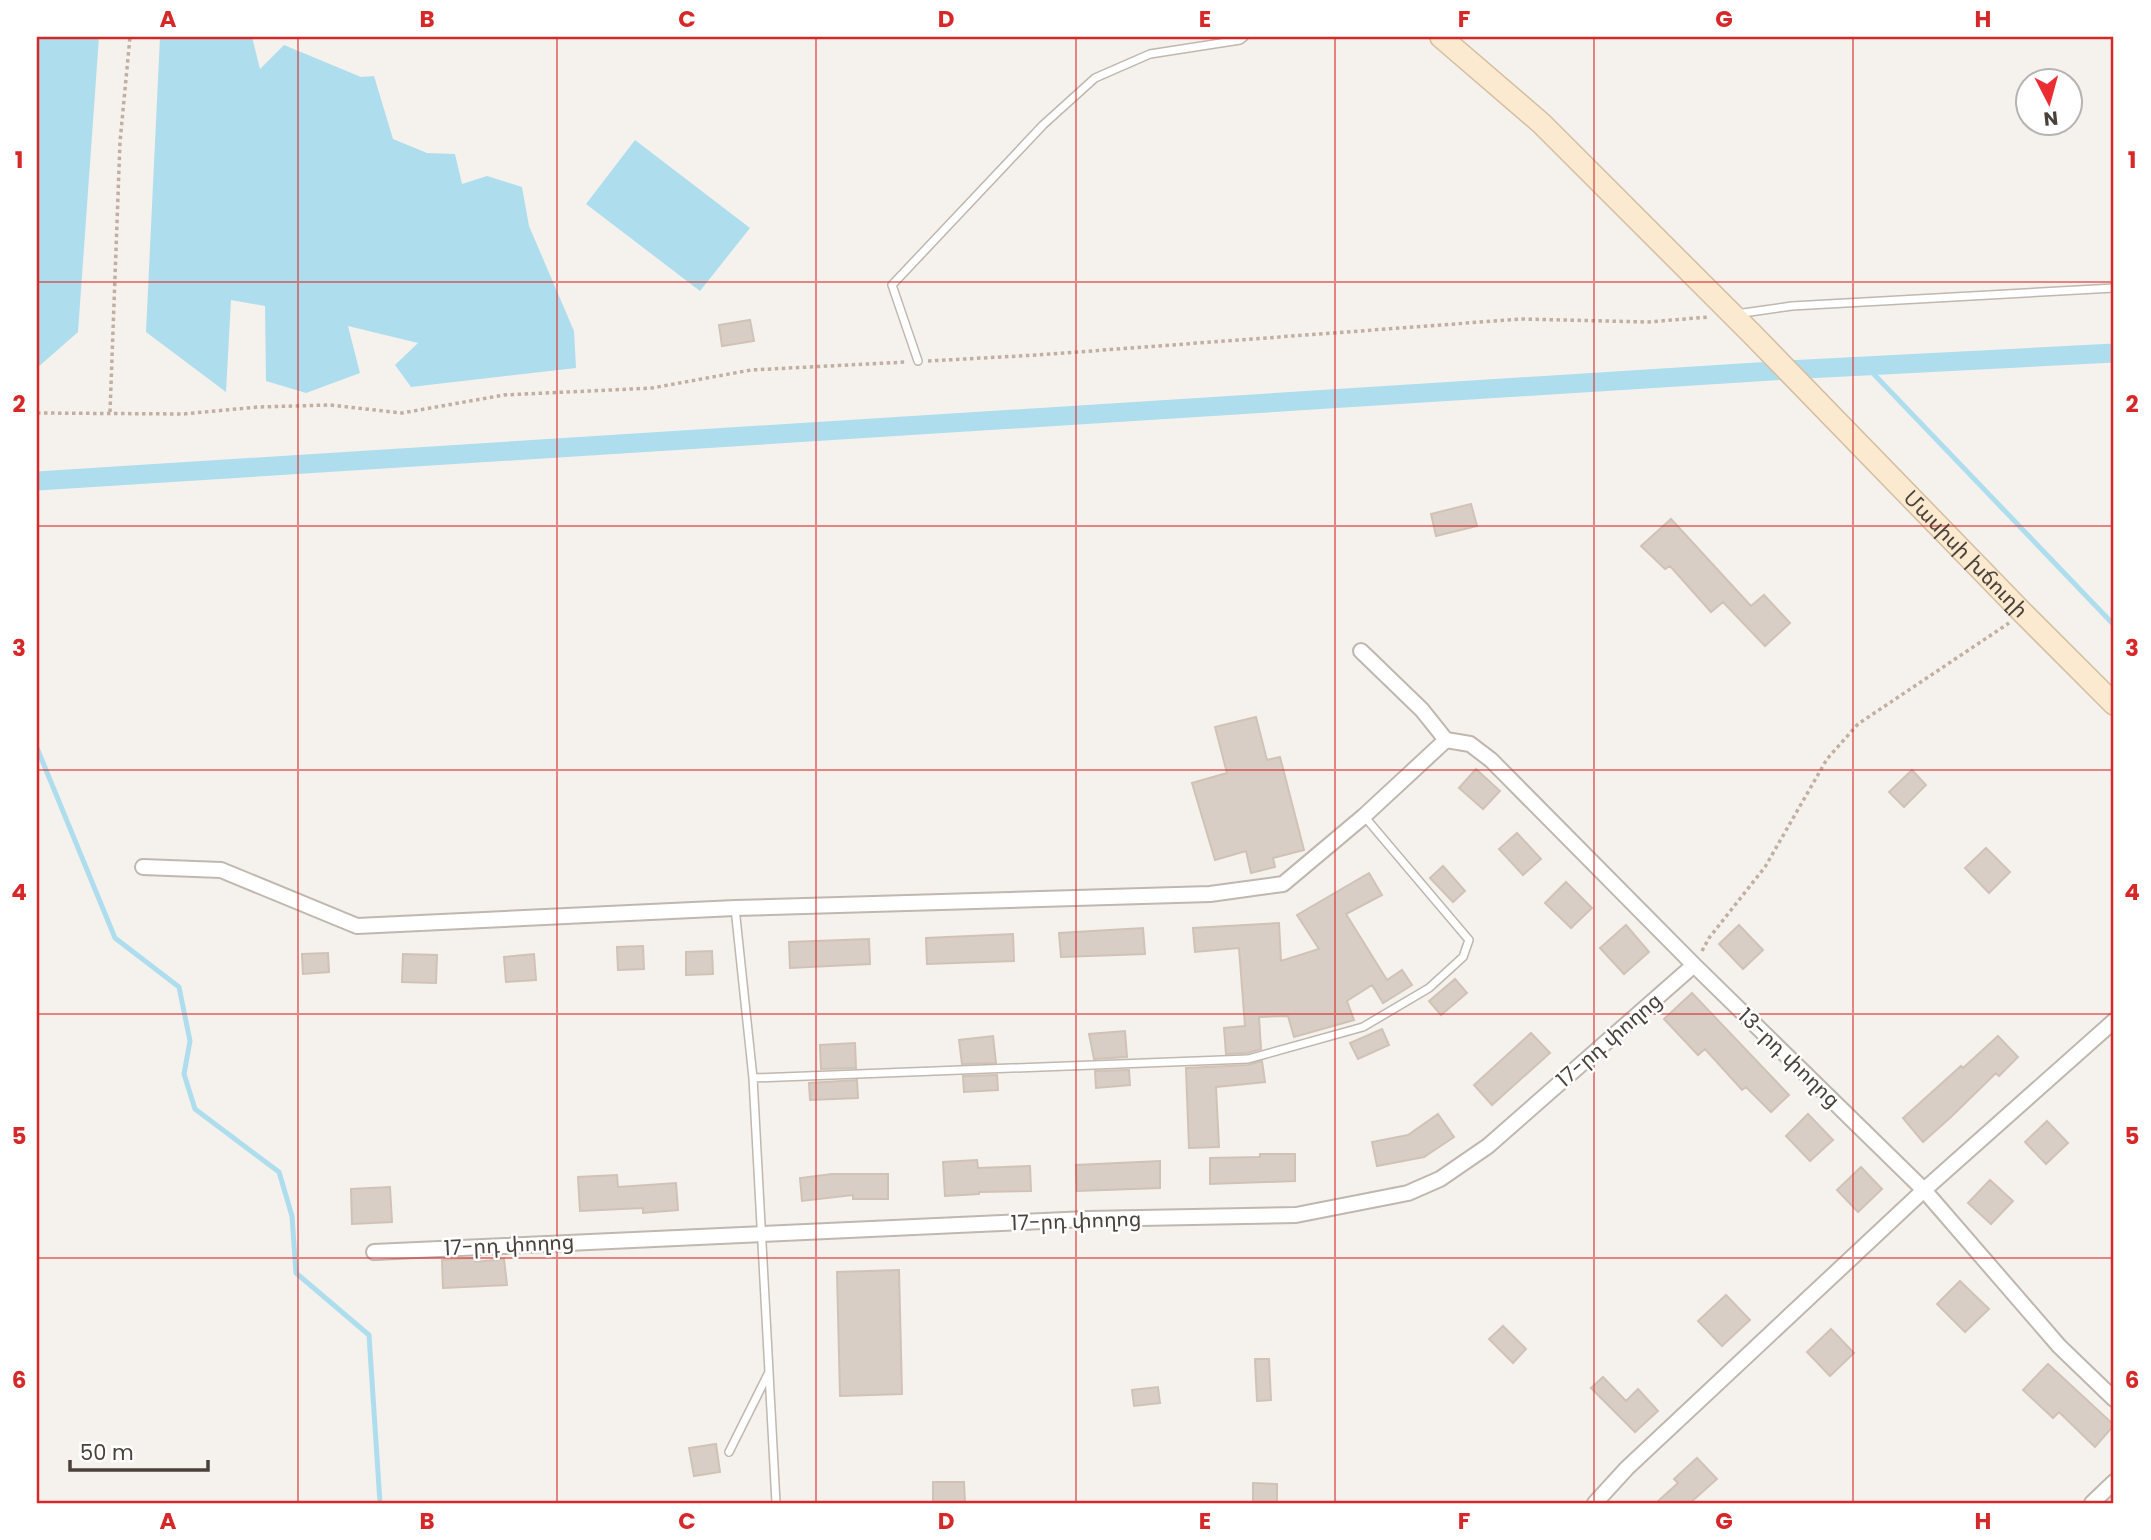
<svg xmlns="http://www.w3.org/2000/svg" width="2151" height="1540" font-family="Poppins,'Noto Sans Armenian',sans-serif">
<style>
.water{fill:#aedeed}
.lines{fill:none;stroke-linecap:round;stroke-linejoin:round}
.stream{stroke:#aedeed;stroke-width:5}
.canal{stroke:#aedeed;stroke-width:19}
.building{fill:#d9cec6;stroke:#d1c2b6;stroke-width:2}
.lane-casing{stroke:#c0b7af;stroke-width:10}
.street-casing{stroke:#c0b7af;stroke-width:18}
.secondary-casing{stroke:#d4bea1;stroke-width:24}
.path{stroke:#c1b0a2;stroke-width:3.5;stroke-dasharray:3.5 3.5;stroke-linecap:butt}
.lane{stroke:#fff;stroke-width:7}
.street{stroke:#fff;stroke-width:14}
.secondary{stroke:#fbe9d0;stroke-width:21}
.grid{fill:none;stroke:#d62828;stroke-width:2;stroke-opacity:0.55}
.labels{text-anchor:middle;stroke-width:5;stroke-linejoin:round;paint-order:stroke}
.street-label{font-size:21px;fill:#4a413a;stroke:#fff}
.neatline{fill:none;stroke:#d62828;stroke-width:2.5}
.grid-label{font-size:23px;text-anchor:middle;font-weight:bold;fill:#d62828}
</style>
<rect width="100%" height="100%" fill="#f5f1ed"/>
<!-- water -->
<path class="water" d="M37,37h62l-21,295 -41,36z
M160,37h92l8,32 24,-24 77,32 13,-1 19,63 34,14 28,1 7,30 25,-8 35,11 7,39 45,105 2,37 -165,19 -16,-22 23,-22 -70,-17 12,47 -54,20 -40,-12 -1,-75 -34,-6 -5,92 -80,-60z
M635,140l115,88 -50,63 -114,-87z"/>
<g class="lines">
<!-- stream -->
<path class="stream" d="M1867,367l247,258
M37,748l78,190 64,49 11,54 -6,33 11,35 84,63 13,44 4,57 73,62 11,168"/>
<!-- canal -->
<path class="canal" d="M37,481l1750,-111 327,-17"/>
</g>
<!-- building -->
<path class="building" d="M750,320l4,21 -32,5 -3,-21z
M1471,504l6,22 -41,10 -5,-22z
M1671,519l80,87 13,-11 26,28 -25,23 -42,-44 -12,10 -41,-46 -5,3 -24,-23z
M1256,717l11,43 13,-3 24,93 -31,8 2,9 -24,6 -5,-22 -31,9 -23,-77 35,-10 -12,-46z
M1476,769l24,22 -17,18 -24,-21z
M1912,770l14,15 -22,22 -15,-15z
M1517,833l24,26 -18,16 -24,-26z
M1986,848l24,24 -21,21 -24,-25z
M1443,866l22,25 -12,11 -23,-24z
M1369,873l13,22 -36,19 41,66 15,-10 10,15 -29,18 -11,-18 -25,16 7,19 -60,17 -6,-21 -29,1 2,32 -14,4 -21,1 -2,-26 21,-2 -6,-78 -44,4 -2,-24 86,-5 2,38 38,-12 -22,-34z
M1566,882l26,26 -21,20 -26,-25z
M1626,925l23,27 -25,22 -24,-26z
M1739,925l24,25 -20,19 -24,-25z
M1143,928l2,26 -84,3 -2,-24z
M1013,934l1,27 -87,3 -1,-26z
M869,939l1,25 -80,4 -1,-26z
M643,946l1,23 -26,1 -1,-23z
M712,951l1,23 -27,1v-23z
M328,953l1,19 -26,2 -1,-20z
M403,954l34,1 -1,28 -34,-1z
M534,954l2,26 -30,2 -2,-25z
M1455,979l12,14 -26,22 -12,-14z
M1692,993l97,102 -18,17 -25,-25 -4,3 -37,-41 -7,6 -34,-36z
M1382,1029l7,16 -31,14 -8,-16z
M1125,1031l2,26 -33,2 -5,-25z
M1531,1033l19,20 -58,52 -18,-20z
M993,1036l3,27 -34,1 -3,-24z
M1998,1036l20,21 -19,19 -3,-3 -45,44 -28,25 -20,-24 58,-52 2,2z
M855,1043l1,25 -35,1 -1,-24z
M1262,1061l3,21 -49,5 3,60 -30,1 -3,-80 62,-3z
M1129,1070l1,15 -34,3 -1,-17z
M997,1075l1,15 -34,2 -1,-16z
M857,1080l1,18 -48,2 -1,-17z
M1438,1114l16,23 -30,20 -47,9 -5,-24 36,-7z
M1808,1114l25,26 -23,21 -24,-25z
M2047,1121l21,22 -22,21 -21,-22z
M1260,1154h35v27l-85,3v-26l50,-1z
M977,1160l1,8 52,-2 1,25 -52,1v2l-34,2 -2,-34z
M1160,1161v27l-83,3 -1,-26z
M1861,1167l21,22 -24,23 -21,-22z
M832,1174h56v25h-35v-4l-51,6 -2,-23z
M617,1175l1,12 58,-4 2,27 -35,3v-5l-63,3 -2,-34z
M1990,1180l23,21 -22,23 -23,-21z
M390,1187l2,35 -40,2 -1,-35z
M475,1258v4l29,-3 3,26 -64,3 -1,-28z
M899,1270l3,124 -62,2 -3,-124z
M1960,1281l29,28 -24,23 -28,-28z
M1726,1295l24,25 -28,26 -24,-25z
M1503,1326l23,23 -13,14 -24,-24z
M1831,1329l23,24 -24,23 -23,-24z
M1255,1359h14l2,41 -14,1z
M2048,1364l66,61 -19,22 -36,-35 -6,6 -30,-28z
M1603,1377l23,24 12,-12 20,22 -23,21 -44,-44z
M1158,1387l2,16 -26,3 -2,-16z
M716,1444l4,28 -26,4 -5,-28z
M1697,1458l20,21 -27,24h-34l22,-20 -4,-4z
M933,1482h31l1,21h-32z
M1253,1483l24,1v19h-24z"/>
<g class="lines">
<defs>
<path id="lane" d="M1736,314l56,-8 322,-18
M918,361l-26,-76 151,-160 52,-47 55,-24 90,-14 4,-3
M753,1078l495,-19 115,-32 66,-39 34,-31 6,-17 -105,-124
M769,1373l7,130
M729,1452l40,-80 -16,-294 -18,-170"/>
<path id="street" d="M1361,651l61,59 24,30
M1446,740l24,4 21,16 203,205 230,225 135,156 55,53
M143,867l78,3 136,56 378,-18 475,-14 73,-10 81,-68 82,-76
M374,1252l713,-33 209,-4 112,-22 32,-14 48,-33 206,-181
M1595,1503l32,-35 297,-278 190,-169
M2092,1503l22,-21"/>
<g id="secondary">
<path id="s1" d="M1441,37l100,86 212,212 270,278 91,91"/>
</g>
</defs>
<!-- lane casing -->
<use href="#lane" class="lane-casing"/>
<!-- street casing -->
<use href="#street" class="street-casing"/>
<!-- secondary casing -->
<use href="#secondary" class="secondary-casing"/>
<!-- path -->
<path class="path" d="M928,361l109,-6 484,-36 127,3 61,-5
M110,412l10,-270 10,-105
M37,413l146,1 75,-7 72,-2 72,8 102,-18 148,-7 99,-18 155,-8
M1702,951l7,-13 56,-71 62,-108 31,-35 151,-101"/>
<!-- lane -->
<use href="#lane" class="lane"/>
<!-- street -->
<use href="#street" class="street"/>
<!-- secondary -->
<use href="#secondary" class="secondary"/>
</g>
<!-- grid -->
<path class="grid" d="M298,37v1466M557,37v1466M816,37v1466M1076,37v1466M1335,37v1466M1594,37v1466M1853,37v1466M37,282h2077M37,526h2077M37,770h2077M37,1014h2077M37,1258h2077"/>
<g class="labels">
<!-- street labels -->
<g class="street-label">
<text dy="7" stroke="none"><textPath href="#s1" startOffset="737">Մասիսի խճուղի</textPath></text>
<text transform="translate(1609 1040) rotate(-41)" y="7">17-րդ փողոց</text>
<text transform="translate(1789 1058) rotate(44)" y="7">13-րդ փողոց</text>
<text transform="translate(1076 1221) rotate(-2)" y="7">17-րդ փողոց</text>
<text transform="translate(509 1245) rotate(-3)" y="7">17-րդ փողոց</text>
</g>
</g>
<!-- border -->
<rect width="2151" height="1540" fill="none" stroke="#ffffff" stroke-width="77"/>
<!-- north arrow -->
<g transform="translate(2049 102) rotate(174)"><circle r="33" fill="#ffffff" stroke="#b7b3b0" stroke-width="2"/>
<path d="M0-5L12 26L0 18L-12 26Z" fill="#eb2d33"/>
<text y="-10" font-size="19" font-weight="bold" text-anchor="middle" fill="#4a413a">N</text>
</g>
<!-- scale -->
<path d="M70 1460v10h138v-10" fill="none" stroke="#4a413a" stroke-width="3.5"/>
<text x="80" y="1460" font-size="21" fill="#4a413a" stroke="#ffffff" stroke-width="5" paint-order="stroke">50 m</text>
<rect x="38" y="38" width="2074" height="1464" class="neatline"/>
<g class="grid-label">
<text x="168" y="27">A</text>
<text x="427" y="27">B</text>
<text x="687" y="27">C</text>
<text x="946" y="27">D</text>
<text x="1205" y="27">E</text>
<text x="1464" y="27">F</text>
<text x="1724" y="27">G</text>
<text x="1983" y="27">H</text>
<text x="19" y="168">1</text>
<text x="2132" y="168">1</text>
<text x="19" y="412">2</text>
<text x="2132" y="412">2</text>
<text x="19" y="656">3</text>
<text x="2132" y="656">3</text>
<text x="19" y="900">4</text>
<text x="2132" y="900">4</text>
<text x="19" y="1144">5</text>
<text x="2132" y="1144">5</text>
<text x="19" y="1388">6</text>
<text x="2132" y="1388">6</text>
<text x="168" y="1529">A</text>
<text x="427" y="1529">B</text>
<text x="687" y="1529">C</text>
<text x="946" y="1529">D</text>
<text x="1205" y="1529">E</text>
<text x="1464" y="1529">F</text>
<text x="1724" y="1529">G</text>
<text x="1983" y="1529">H</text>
</g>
</svg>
